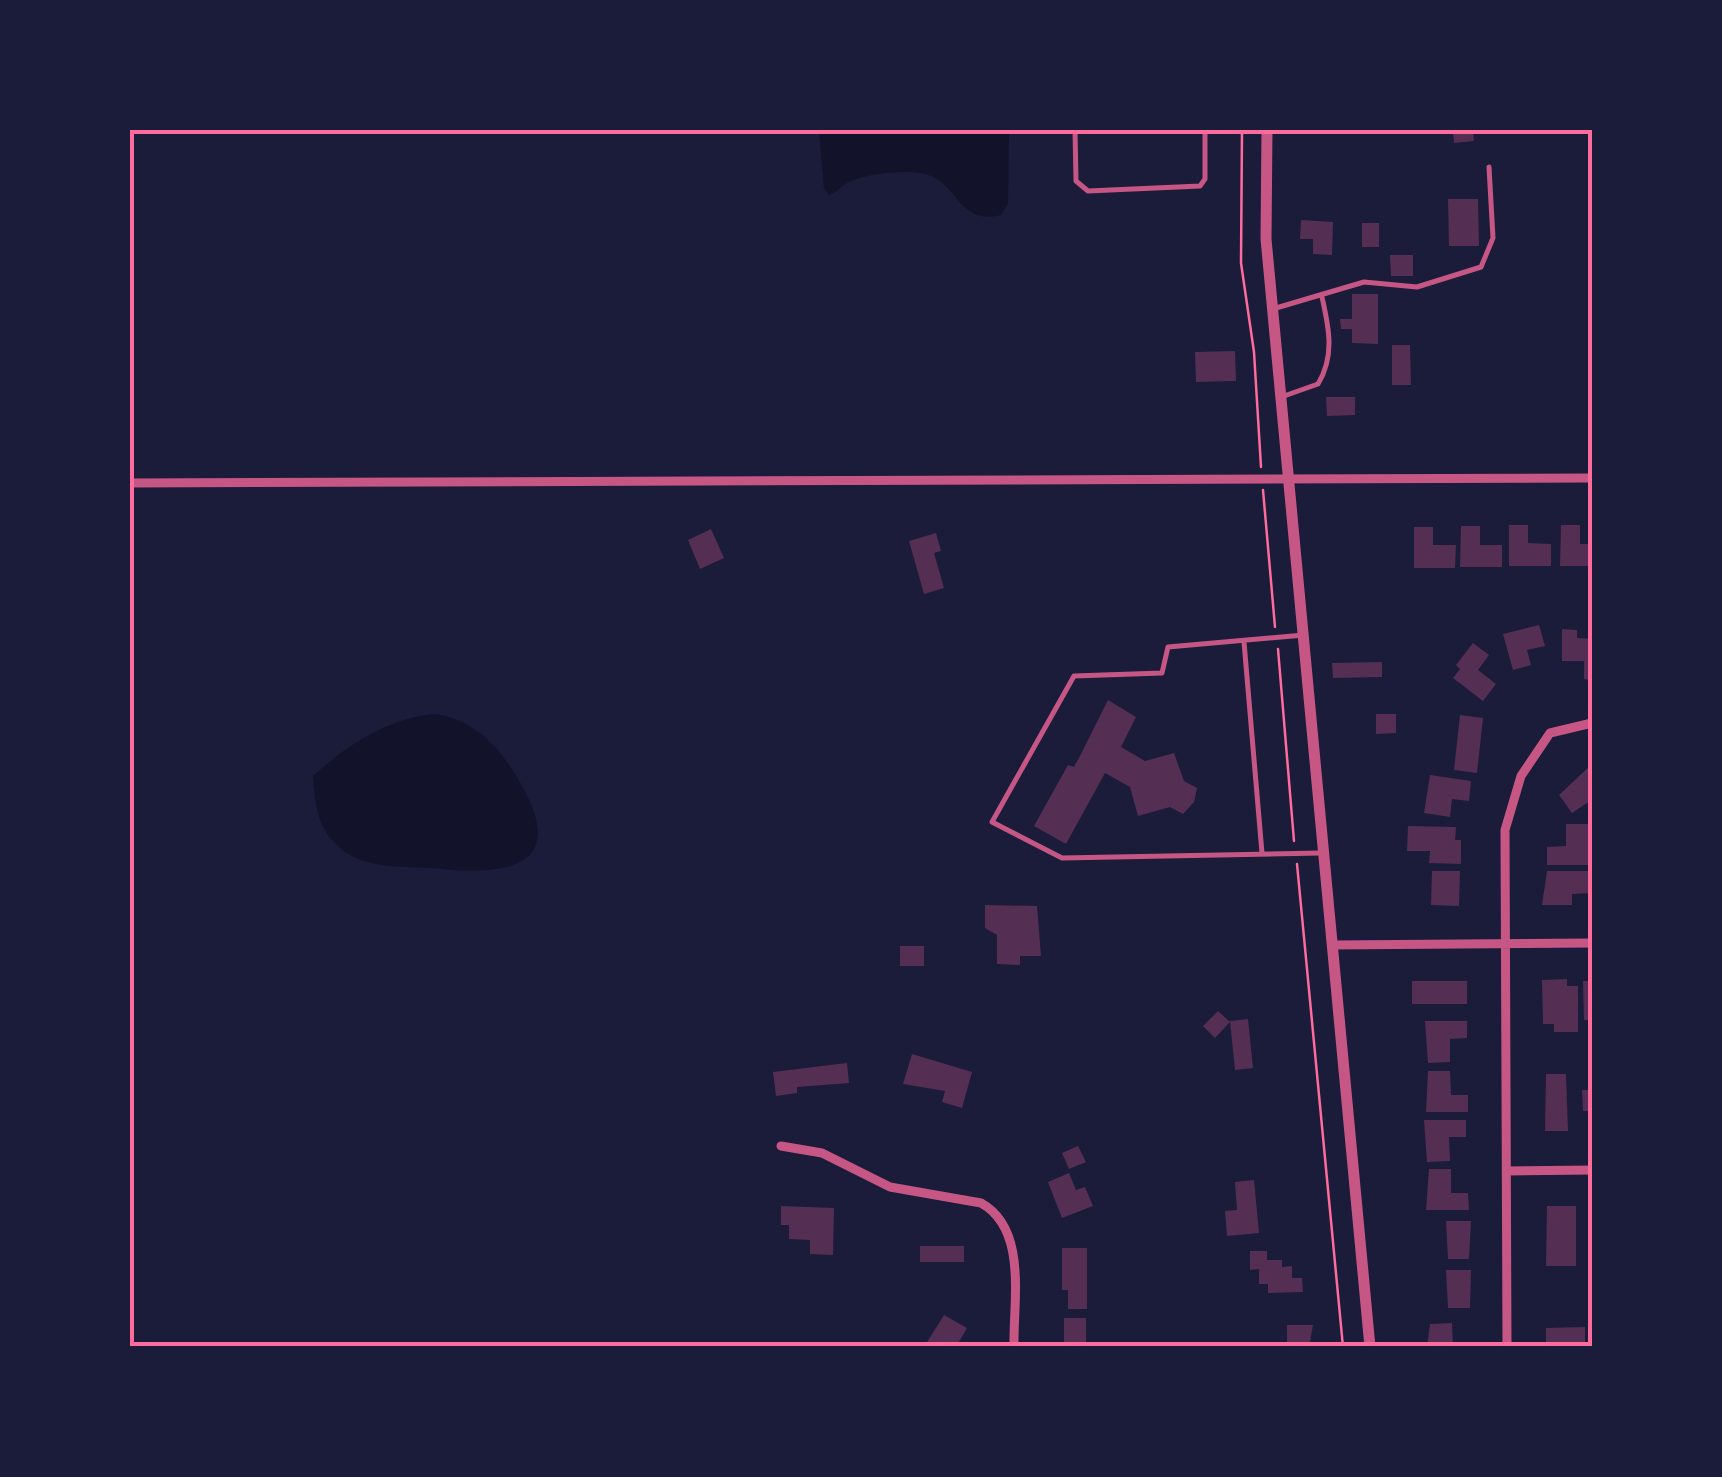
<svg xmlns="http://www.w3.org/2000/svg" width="1722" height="1477" font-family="Figtree,sans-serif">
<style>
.water{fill:#12122b}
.building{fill:#542f53}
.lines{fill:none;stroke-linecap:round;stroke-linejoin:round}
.path{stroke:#ff6b9d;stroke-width:2.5}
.service{stroke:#c65784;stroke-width:5}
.minor{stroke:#c65784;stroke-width:9}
.tertiary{stroke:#c65784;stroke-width:11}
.neatline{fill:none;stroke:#ff6b9d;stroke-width:4}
</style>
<rect width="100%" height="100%" fill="#1b1b3a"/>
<!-- water -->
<path class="water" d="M819,130h190l-1,74 -7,11c-45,11 -42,-36 -80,-42 -20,-3 -54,0 -72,9 -8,4 -12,10 -20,13l-5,-7z
M436,714c35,6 58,27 77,57 55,85 13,106 -72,98 -36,-4 -82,3 -108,-28 -17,-19 -18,-41 -20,-65 34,-31 77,-59 123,-62z"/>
<!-- building -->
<path class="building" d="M1453,130h20l1,11 -20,2z
M1448,199h30l1,47h-30z
M1301,220l32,2 -1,33 -19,-1v-15h-13z
M1362,223h17v24h-17z
M1390,255h23v21h-22z
M1352,294h26v50l-26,-1v-14h-11l-1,-10h12z
M1392,345h18l1,40h-19z
M1235,351l1,30 -40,1 -1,-30z
M1326,397h29v18l-28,1z
M1509,525h19v18l23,1v22h-42z
M1561,525h19v19h12v22h-32z
M1461,526h19v19h22v22h-42z
M1414,527h19v18h23l-1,23h-41z
M711,529l13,29 -24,11 -12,-29z
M936,533l5,18 -7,2 10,35 -20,6 -15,-53z
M1539,625l6,21 -18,4 4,15 -18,5 -10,-36z
M1562,629l15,1v8l15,1v41l-8,-1v-18h-22z
M1473,643l16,12 -11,15 18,14 -13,17 -30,-23 7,-9 -4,-4z
M1382,662v15l-49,1 -1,-15z
M1108,700l28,17 -15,30 24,14 29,-8 10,28 13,7 -3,14 -11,12 -13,-7 -32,9 -8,-29 -25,-14 -39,71 -32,-18 34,-61 6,2 6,-11z
M1376,714h20v19l-20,1z
M1460,715l23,3 -6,55 -23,-3z
M1592,764v40l-2,-3 -18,12 -13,-18z
M1430,775l41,6 -2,20 -17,-2 -2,18 -26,-4z
M1566,824h22l1,41h-42v-18l19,-1z
M1408,826l48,1 -1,13h6v24l-32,-1 1,-12h-23z
M1432,871h28l-1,35 -28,-1z
M1547,871h45v22l-20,1v11h-30z
M985,905l52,1 4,50h-21v9l-23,-1v-29l-12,-7z
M900,946h24v20h-24z
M1567,979v7h11v46h-24v-8h-11l-1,-44z
M1412,981h55v23h-55z
M1583,981h9v39h-8z
M1218,1011l12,11 -15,16 -12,-12z
M1248,1019l5,49 -18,2 -5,-49z
M1425,1021h42v17l-17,1v23l-22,1z
M912,1054l60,18 -10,36 -20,-6 3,-11 -42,-7z
M847,1063l2,20 -52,4v6l-21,3 -3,-24z
M1428,1071h22l1,24h17v17h-42z
M1546,1074h20l2,57h-23z
M1582,1090h10v21h-9z
M1424,1120h42v17h-17l1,24 -23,1z
M1078,1146l8,16 -17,7 -7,-16z
M1429,1169h22v24h17l1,17h-43z
M1069,1173l7,17 9,-3 8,19 -31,12 -14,-36z
M1254,1180l5,53 -32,3 -2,-25 12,-1 -2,-28z
M781,1206l53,2 -1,47 -23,-1v-14l-21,-1v-14h-8z
M1547,1206h29v60h-30z
M1446,1221h25l-2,38h-21z
M920,1246h44v16h-44z
M1062,1248h25v61h-19v-19h-6z
M1250,1251h17v9h15v7l10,-1v12h10l1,14 -35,1v-9h-9v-15l-9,1z
M1446,1270h25l-1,38h-22z
M944,1315l23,13 -11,19h-32z
M1064,1318h22v29h-22z
M1452,1323l1,24h-26l3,-23z
M1287,1325h26l-4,22h-22z
M1585,1327v20h-39v-19z"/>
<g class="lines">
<!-- path -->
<path class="path" d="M1242,130l-1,133 13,89 7,115
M1263,490l12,137
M1278,649l16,192
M1297,864l46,483"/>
<!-- service -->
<path class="service" d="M1075,130l1,51 12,10 112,-5 5,-7v-49
M1276,308l88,-26 53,5 64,-20 12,-29 -4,-71
M1284,396l34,-12c17,-28 11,-56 4,-87
M1304,635l-136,12 -6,26 -88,3 -82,146 70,36 258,-5
M1244,642l18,211"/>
<!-- minor -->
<path class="minor" d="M130,483l1462,-5
M1332,945l260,-2
M781,1146l41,7 68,34 91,16c47,26 32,98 33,144
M1507,1171l85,-1
M1507,1347l-2,-517 16,-54 29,-43 42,-10"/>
<!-- tertiary -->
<path class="tertiary" d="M1267,130l-1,109 104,1108"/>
</g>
<!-- border -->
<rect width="1722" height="1477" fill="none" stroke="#1b1b3a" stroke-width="265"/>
<rect x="132" y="132" width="1458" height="1212" class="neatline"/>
</svg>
